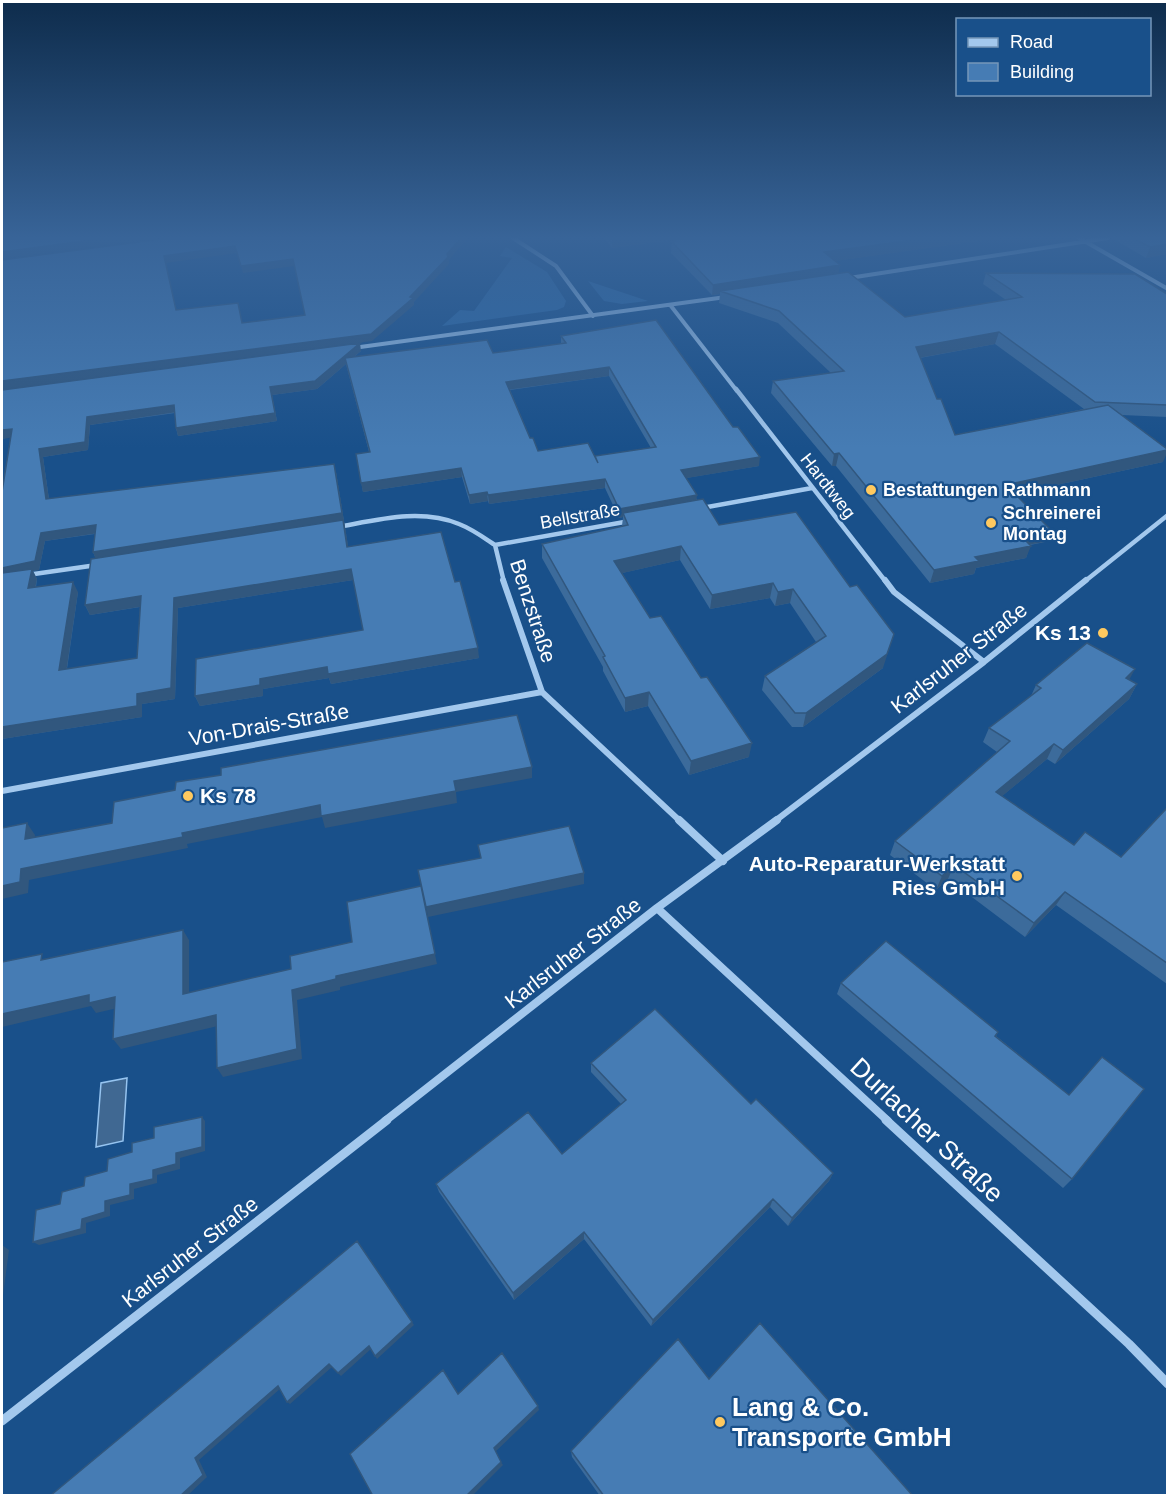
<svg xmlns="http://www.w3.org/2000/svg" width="1169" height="1497" font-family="Arial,sans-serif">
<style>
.green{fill:#2c6aa8}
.water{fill:#406892;stroke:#96c4f0;stroke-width:1.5}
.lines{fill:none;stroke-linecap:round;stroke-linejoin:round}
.street-far4{stroke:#a3c8ed;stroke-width:4}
.street-far3{stroke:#a3c8ed;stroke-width:4.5}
.street-far2{stroke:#a3c8ed;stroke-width:6}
.street-far1{stroke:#a3c8ed;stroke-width:8}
.street{stroke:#a3c8ed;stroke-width:9}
.wall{fill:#3c6b9b;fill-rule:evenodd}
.shaded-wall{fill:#31577e}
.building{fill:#467cb4;stroke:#31577e;stroke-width:1.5;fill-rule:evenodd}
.poi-dot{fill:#ffc95f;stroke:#19508a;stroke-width:2}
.labels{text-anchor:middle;stroke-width:4.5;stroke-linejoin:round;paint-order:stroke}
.far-street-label{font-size:18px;fill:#fff;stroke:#19508a}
.far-poi-label{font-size:18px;font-weight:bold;fill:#fff;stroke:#19508a;text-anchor:start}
.street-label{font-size:21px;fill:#fff;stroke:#19508a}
.poi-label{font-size:21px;font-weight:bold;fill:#fff;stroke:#19508a;text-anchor:end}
.near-street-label{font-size:26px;fill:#fff;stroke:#19508a}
.near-poi-label{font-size:26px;font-weight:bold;fill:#fff;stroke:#19508a;text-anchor:start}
</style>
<rect width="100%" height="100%" fill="#19508a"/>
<!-- green -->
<path class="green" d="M506,247l41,25 19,29 -2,6 -7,3 -115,16 18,-16 14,1 38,-53 -12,-2z
M588,281l60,20 -26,3 -18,-3z"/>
<!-- water -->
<path class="water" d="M127,1078l-4,63 -27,6 5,-64z"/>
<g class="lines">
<!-- street-far4 -->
<path class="street-far4" d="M513,238l43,28 37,50
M1079,238l89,51
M849,278l259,-40
M671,306l66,85
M353,348l373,-51"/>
<!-- street-far3 -->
<path class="street-far3" d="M736,389l150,193
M702,508l110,-20
M338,527c39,-7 82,-19 121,-3 13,5 24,13 36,21l9,37
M495,545l135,-24
M27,575l70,-10
M1084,582l84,-67"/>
<!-- street-far2 -->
<path class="street-far2" d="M503,580l39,112 138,129
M885,580l9,12 90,70
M2,791l540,-99
M775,821l209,-159 102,-82"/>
<!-- street-far1 -->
<path class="street-far1" d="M679,820l44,41
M657,908l231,213
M385,1121l272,-213 120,-88"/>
<!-- street -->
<path class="street" d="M886,1120l243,224 39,40
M2,1421l385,-301"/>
</g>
<!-- wall -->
<path class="wall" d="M603,238h396l-165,23 6,4 -2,8 67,44 101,-17 -23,-16 3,-11 181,21v123l-45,-2 41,47 -148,32 35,35 -5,13 -15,3 -4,13 -50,10 -2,6 -44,9 -94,-117h-4l-61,-73 2,-12 58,-8 -53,-50 -59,-20 1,-9 -8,1 -41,-42 1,-11 6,-3 -66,9zM995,344l89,65 -129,26 -18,-36 -17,-41z
M1112,238h55v16l-21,4z
M561,336l198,130 -73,12 11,22 22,25 164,143 -80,59h-11l-30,-37 3,-14 51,-34 -26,-39 -15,3 -5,-8 -60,11 -30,-49 -58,13 28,45 99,139 -60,18 -41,-69 -23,6 -22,-41v-4l-61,-109v-14l80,-18 1,-9 -4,1 -14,-30 -116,16 -1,-3 -18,3 -8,-27 -99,15 -7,-38 13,-2 -23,-88 -29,25 -45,6 5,26 -99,15 -2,-8 -1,-15 -85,12 -2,25 -45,7 6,42 287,-27 12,74 107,36 24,76 -148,26 -2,-6 -66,11v7l-63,10 -5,-10 168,-66 -10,-50 -175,28 -3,91 -33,5v13l-140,22 8,-302 -8,2v-49l359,-39 -6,5 138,-3 68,-9zM609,376l42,72 -56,9 -57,-6 -8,-13 -20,-48zM95,534l-2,18 3,7 -11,46 5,10 50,-8 -3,51 -70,11 11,-77 -42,-5 1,-8 -4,-8 6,-1 6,-29z
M1129,680l8,4 -8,15 -74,65 -8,-5 -45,37 72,49 47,12 46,-49v176l-111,-79 -31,32 -77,-58 -12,11 -46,-35 5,-14 102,-89 -14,-10 6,-14 42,-32 5,-11z
M841,983l157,49 -2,4 73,59 3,84 -9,9 -226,-194z
M591,1063l160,41 82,69 -4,8 -41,45 -18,-19 -119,119 -67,-87 -70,61 -75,-108 -3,-8 126,-30 59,-50 -30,-32z
M709,1379l204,117h-313l-28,-39 -1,-6z"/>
<!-- shaded-wall -->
<path class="shaded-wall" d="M106,238h54l-158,21v-7z
M461,238h6l-18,22v4l-35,38v3l-42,36 -370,49v-9l408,-84z
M612,238h70l-70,10z
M928,238h71l-177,25 2,-11z
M1167,244v10l-21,4 4,-11z
M235,246l2,7 -71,10 12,55 -14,-62z
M293,259l1,7 -51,7 -2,-7z
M840,265l-2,11 -118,15v3l-8,1 1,-10z
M999,332l-4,12 -82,15 3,-12z
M360,343l1,8 -15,12 -1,-5 1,6 -29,25 -45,6 5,26 -99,15 -2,-8 94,-41z
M609,367v9l-103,14v-8z
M174,405l3,7 -87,13 -2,25 -45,7 7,50 -4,-8 -7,-50 48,-32z
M12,429l3,8 -13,2v-9z
M1167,450v3l-4,9 -162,35 5,-12z
M839,453l-3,13h-4l2,-12z
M760,457l-1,9 -78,13v-9z
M461,468l1,9 -99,15 -2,-9z
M336,472l14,85 -254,3 -3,-8z
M605,479v9l-116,16 -1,-9z
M487,492l1,9 -18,3 -1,-9z
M697,495l-1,9 -73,9v4l-4,1v-9z
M96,525l3,8 -54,8 -6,29 -6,1 4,8 -4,19 -31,-21v-9l39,-35z
M1050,529l-5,13 -30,5 5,-12z
M681,546l-1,14 -66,15v-14z
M1031,546l-5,12 -50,10 -2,6 -44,9 4,-13 41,-13z
M351,569l2,11 -175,28 -3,91 -33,5v13l-140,22v-12l135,-33 37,-96z
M73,582l5,10 -13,88 -6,-10z
M773,583l-3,15 -60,11 2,-14z
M793,589l-3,14 -15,3 3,-14z
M141,596l4,10 -55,9 -5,-10z
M894,634l-11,34 -80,59 3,-14z
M478,648l1,10 -148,26 -2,-6 -66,11v7l-63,10 -5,-10 65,-17 67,-12z
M1135,669l-8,15 -1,-6z
M1137,684l-8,15 -74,65 8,-14z
M649,692l-1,14 -23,6v-14z
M752,743l-3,14 -60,18 2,-14z
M1054,744l-7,15 -58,48 7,-15z
M532,767v11l-76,14 1,11 -132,25 -3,-11 -135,27 1,4 -159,32 -1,13 -26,6v-13l19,-17 161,-36 138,-28z
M27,823l8,12 -2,16 -8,-12z
M954,865l-6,14 -12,11 6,-14z
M584,873v11l-156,33 -2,-10z
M421,886l16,78 -97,23v3l-43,10 5,59 -79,18 -6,-9 75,-78 44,-14z
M1065,892l-9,13 -31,32 9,-14z
M183,930l6,10v64l-6,-10z
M89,995l26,2 7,10 -26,6 -5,-7 -89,21v-13z
M216,1015l6,10 -101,24 -8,-10z
M202,1117l3,4v30l-25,7v11l-23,6v8l-23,6v10l-24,6v11l-24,7v10l-47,12 -6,-3 49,-23 48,-35 23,-14z
M833,1173l-4,8 -41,45 4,-8z
M773,1199l-3,8 -119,119 2,-6z
M584,1232v7l-70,61 -1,-7z
M2,1245l7,5 -7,53z
M412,1322l2,3 -37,34 -2,-3z
M369,1346l2,3 -30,27 -3,-3z
M329,1364l3,3 -42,37 -3,-2z
M278,1386l3,2 -82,72 8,17 -20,19h-7l15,-38z
M538,1406l1,4 -44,42 -1,-4z
M501,1462l2,3 -31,31h-6z"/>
<!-- building -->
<path class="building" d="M2,238h104l-104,14z
M169,238h292l-14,16 1,3 -38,40 3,1 -42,36 -369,47v-121zM235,246l6,20 52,-7 12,56 -63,8 -4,-20 -62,7 -12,-54z
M679,238h249l-104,14 16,13 -127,20 -41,-43z
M1133,238h34v6l-17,3z
M848,272l57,45 117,-20 -36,-24 149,1 32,20v111l-72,-3 -96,-70 -83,15 21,52h4l14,36 153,-30 59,44v1l-161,35 44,44 -30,6 11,11 -56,11 4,4 -45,9 -95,-117 -5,1 -61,-73 71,-10 -65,-60 -59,-20z
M656,320l77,107h5l22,30 -79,13 16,25 -78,14 -14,-30 -117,16 -1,-3 -18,3 -8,-27 -100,15 -5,-29 14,-2 -25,-94 142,-18 6,13 73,-10 -5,-7zM609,367l47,80 -61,9 3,7 -10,-20 -50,8 -5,-13h-3l-24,-56z
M360,343l-45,38 -45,6 5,26 -99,15 -2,-23 -87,12 -2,25 -46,7 7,50 288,-35 8,49 -249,39 3,-27 -55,8 -6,28 -33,7v-76l10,-63 -10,1v-40z
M703,499l16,26 77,-13 54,75 7,-2 37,49 -7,20 -81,59h-11l-30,-37 61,-40 -33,-47 -15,3 -5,-9 -61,12 -31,-49 -67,15 36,57 11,-2 40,62 6,-1 45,66 -61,18 -42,-69 -24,6 -22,-41 2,-1 -63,-112 86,-19 -5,-12z
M343,520l4,27 94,-15 14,50 5,-1 18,67 -150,26 -1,-7 -67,12v6l-65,11 1,-37 167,-29 -12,-61 -177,29 -3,90 -34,6v12l-135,21v-154l30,-4 -4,19 45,-6 -14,88 78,-12 4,-62 -56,9 6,-46z
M1087,643l48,26 -9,9 11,6 -74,66 -9,-6 -58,48 78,53 11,-13 36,25 46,-49v155l-102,-71 -31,31 -80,-58 -12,11 -47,-35 115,-100 -21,-13 52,-40 -5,-3z
M517,715l15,52 -78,14 2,10 -135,25 -1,-11 -138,28 1,4 -162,32 -1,13 -18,4v-58l25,-5 -2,16 87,-16 2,-21 61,-12 1,-8 45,-7v-7z
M569,826l15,47 -158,34 -8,-37 63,-12 -3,-13z
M421,886l14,68 -99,22v3l-44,11 5,59 -80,19 -1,-53 -103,24 2,-42 -26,6v-8l-87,19v-52l40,-8 -1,6 142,-30v64l108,-25 -1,-13 62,-14 -5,-40z
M886,941l112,91 -3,4 74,59 33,-38 42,32 -72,90 -231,-196z
M655,1009l96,95 5,-5 77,74 -41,45 -19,-19 -120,121 -69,-88 -71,61 -77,-109 92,-72 34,42 64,-54 -35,-37z
M202,1117v30l-26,6v11l-23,6v9l-23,5v11l-25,6v11l-23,7 -1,10 -48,13 3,-32 24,-6 2,-12 22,-6 1,-9 22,-6 1,-12 24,-7v-9l22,-5v-11z
M357,1241l55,81 -37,34 -6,-10 -31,27 -9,-9 -42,38 -9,-16 -83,72 8,17 -23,21h-130z
M760,1323l153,173h-309l-33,-45 107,-112 31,40z
M502,1353l36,53 -44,42 7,14 -35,34h-93l-23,-42 93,-84 15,24z"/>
<!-- sky -->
<linearGradient id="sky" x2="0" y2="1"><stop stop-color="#0e2c4c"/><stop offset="0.53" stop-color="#386498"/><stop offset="1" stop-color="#386498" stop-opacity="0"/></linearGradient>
<rect width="1169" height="448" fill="url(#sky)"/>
<!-- markers -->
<g class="poi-dot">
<circle cx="871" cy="490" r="6"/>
<circle cx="991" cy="523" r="6"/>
<circle cx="1103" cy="633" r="6"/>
<circle cx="188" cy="796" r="6"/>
<circle cx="1017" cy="876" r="6"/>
<circle cx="720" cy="1422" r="6"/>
</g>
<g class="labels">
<!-- far-street labels -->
<g class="far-street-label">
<text transform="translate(828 486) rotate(52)" y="6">Hardtweg</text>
<text transform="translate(580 516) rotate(-10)" y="6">Bellstraße</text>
</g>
<!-- far-poi labels -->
<g class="far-poi-label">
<text x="883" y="496">Bestattungen Rathmann</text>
<text x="1003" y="519">Schreinerei<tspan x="1003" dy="21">Montag</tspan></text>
</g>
<!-- street labels -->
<g class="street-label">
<text transform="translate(533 611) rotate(72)" y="7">Benzstraße</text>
<text transform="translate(959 658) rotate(-38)" y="7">Karlsruher Straße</text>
<text transform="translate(269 725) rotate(-10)" y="7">Von-Drais-Straße</text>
<text transform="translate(573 953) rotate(-38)" y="7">Karlsruher Straße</text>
<text transform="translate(190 1252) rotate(-38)" y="7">Karlsruher Straße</text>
</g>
<!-- poi labels -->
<g class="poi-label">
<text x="1091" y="640">Ks 13</text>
<text x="200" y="803" text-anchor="start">Ks 78</text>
<text x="1005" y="871">Auto-Reparatur-Werkstatt<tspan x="1005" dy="24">Ries GmbH</tspan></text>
</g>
<!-- near-street labels -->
<g class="near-street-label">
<text transform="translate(927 1130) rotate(43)" y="9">Durlacher Straße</text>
</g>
<!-- near-poi labels -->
<g class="near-poi-label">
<text x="732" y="1416">Lang &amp; Co.<tspan x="732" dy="30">Transporte GmbH</tspan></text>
</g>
</g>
<!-- border -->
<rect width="1169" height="1497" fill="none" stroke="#ffffff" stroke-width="6"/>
<!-- legend -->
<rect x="956" y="18" width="195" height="78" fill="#19508a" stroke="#7596b9" stroke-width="1.5"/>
<rect x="968" y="38" width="30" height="9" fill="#a3c8ed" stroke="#7596b9" stroke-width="1.5"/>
<text x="1010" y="48" font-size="18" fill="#ffffff">Road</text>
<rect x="968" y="63" width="30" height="18" fill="#467cb4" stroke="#7596b9" stroke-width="1.5"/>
<text x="1010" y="78" font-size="18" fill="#ffffff">Building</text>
</svg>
